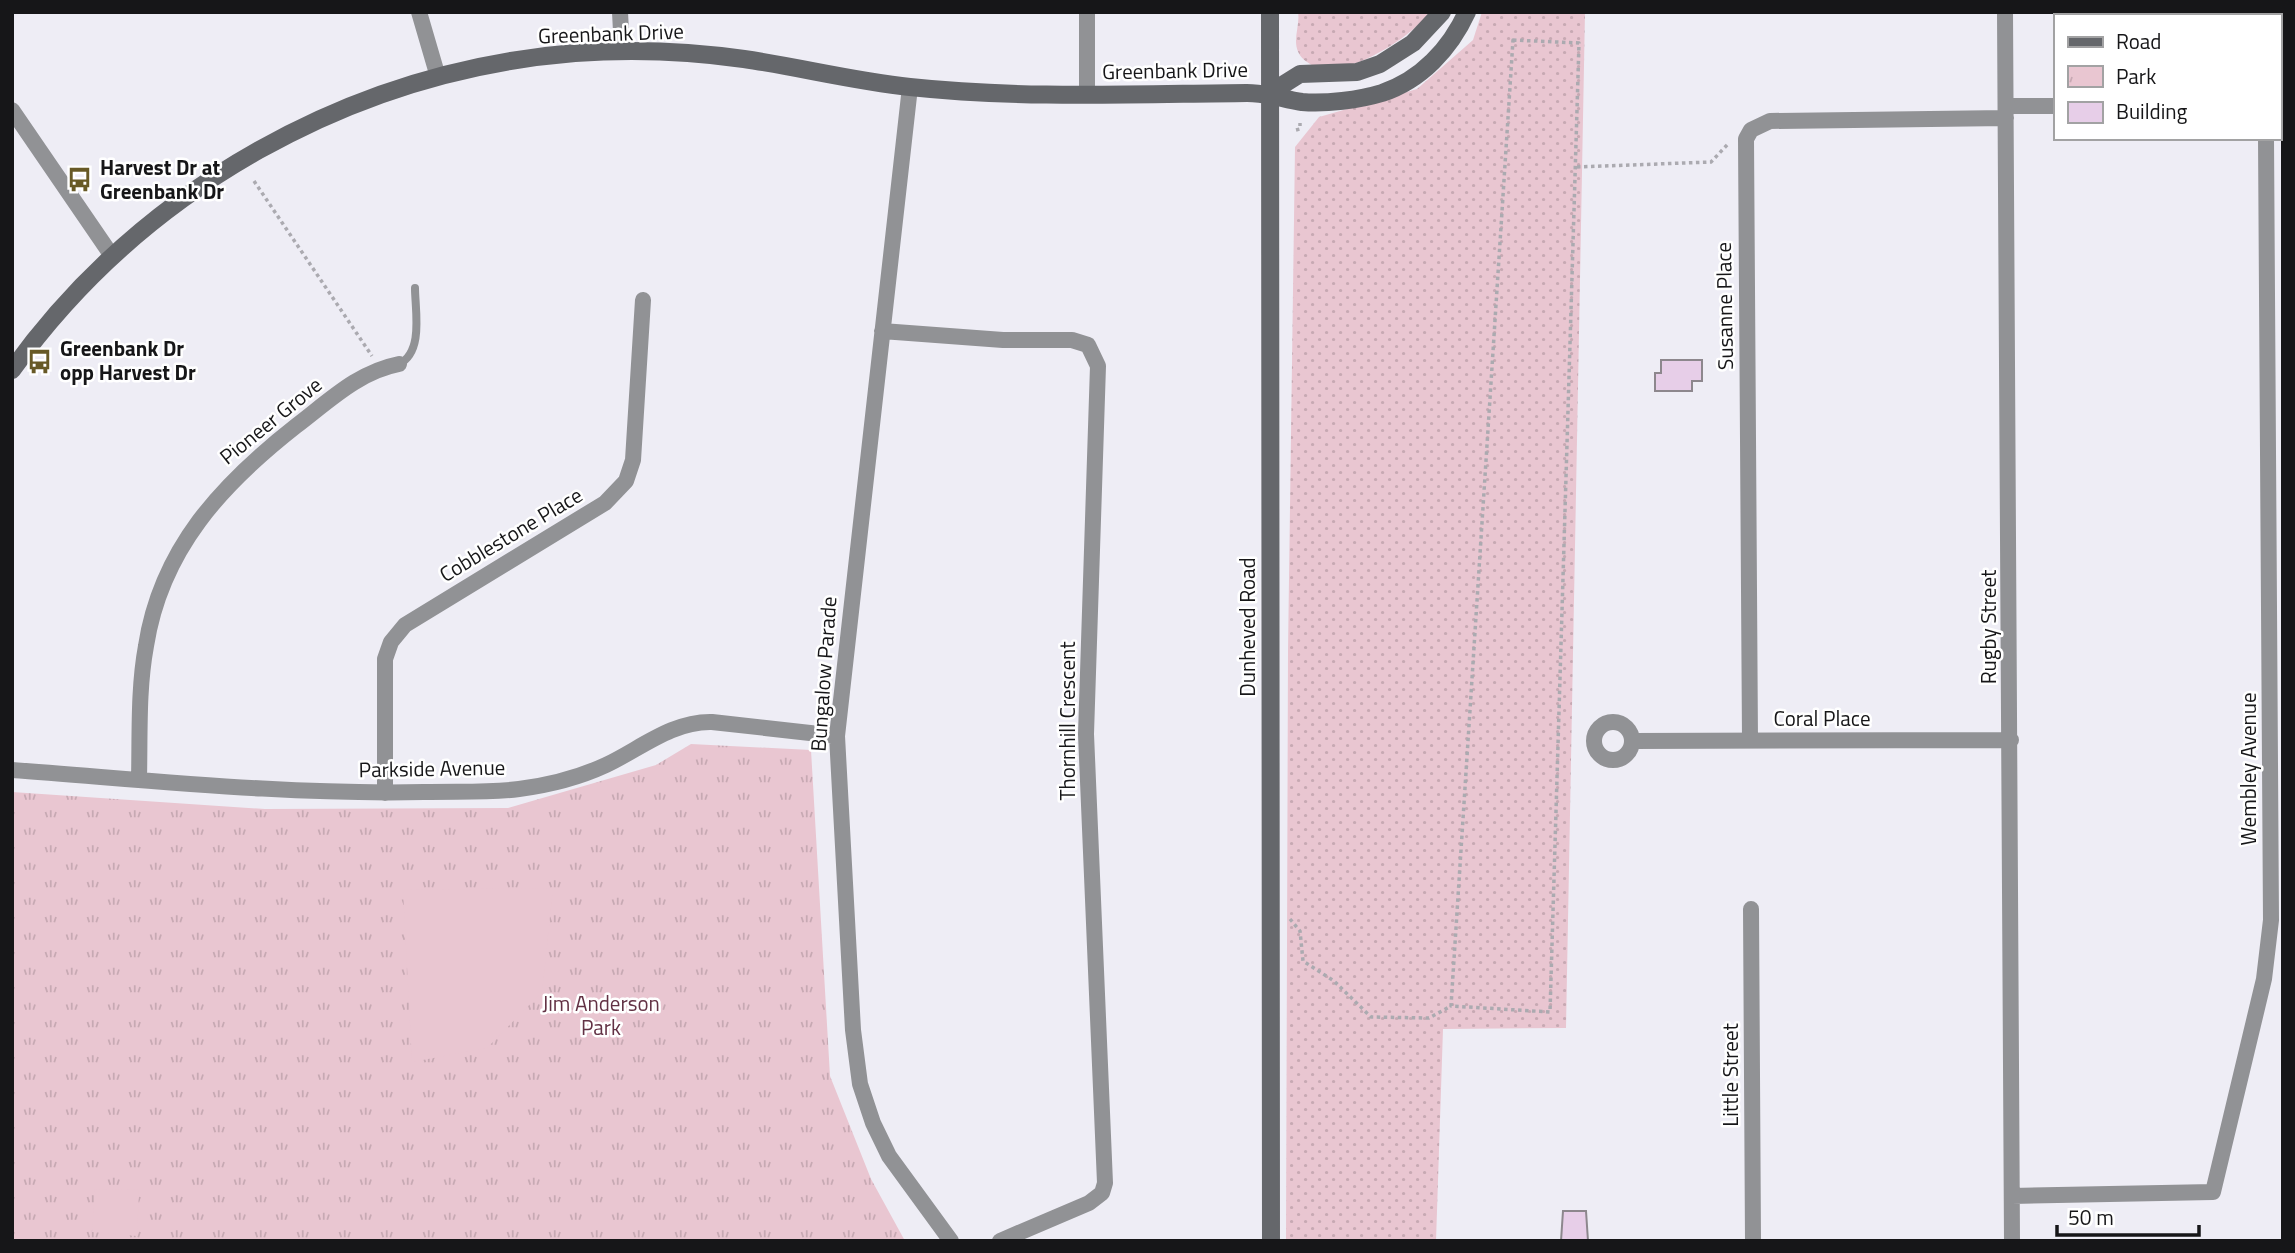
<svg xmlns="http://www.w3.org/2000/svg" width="2295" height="1253" font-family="'Titillium Web',sans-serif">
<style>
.grass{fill:url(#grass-dots)}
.park{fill:url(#park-tufts)}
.pitch{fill:#e9c6d1}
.building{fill:#e7cee8;stroke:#8d878d;stroke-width:2}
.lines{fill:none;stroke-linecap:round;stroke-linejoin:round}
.path{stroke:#abaab0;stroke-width:3.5;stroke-dasharray:3.5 3.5;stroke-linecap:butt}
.lane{stroke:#919295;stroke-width:8}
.street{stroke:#919295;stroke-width:16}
.secondary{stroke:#65676b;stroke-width:18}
.labels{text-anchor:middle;stroke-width:5;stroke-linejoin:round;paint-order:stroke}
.street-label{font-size:21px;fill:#161618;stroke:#fff}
.poi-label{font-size:21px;font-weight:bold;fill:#161618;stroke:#fff;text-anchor:start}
.park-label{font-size:21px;fill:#623144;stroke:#fff}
</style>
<defs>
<pattern id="grass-dots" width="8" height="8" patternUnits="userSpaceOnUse" patternTransform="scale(1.75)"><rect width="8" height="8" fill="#e9c6d1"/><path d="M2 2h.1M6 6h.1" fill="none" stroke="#c7a9b3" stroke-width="1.8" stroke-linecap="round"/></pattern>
<pattern id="park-tufts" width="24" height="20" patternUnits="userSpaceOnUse" patternTransform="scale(1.75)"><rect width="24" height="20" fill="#e9c6d1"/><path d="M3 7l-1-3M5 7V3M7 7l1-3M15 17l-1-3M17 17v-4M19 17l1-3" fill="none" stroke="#c7a9b3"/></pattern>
</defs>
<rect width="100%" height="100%" fill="#eeedf5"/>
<!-- grass -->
<path class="grass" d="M1298,12h132c-19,26 -92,74 -123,50 -20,-14 -6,-34 -9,-50z
M1482,12h103l-19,1016 -123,1 -7,212h-150l2,-590 7,-504 24,-30 98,-28 56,-49z"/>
<!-- park -->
<path class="park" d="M691,744l120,6 19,326 41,103 34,62h-893v-449l253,17 243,-1 148,-43z"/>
<!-- pitch -->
<path class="pitch" d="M553,888l-11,104 -55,56 -75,14 -9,-172z
M95,1189l44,1 -2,46 -45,-4z"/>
<!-- building -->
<path class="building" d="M1661,360h41v21h-10v10h-37v-18h6z
M1563,1211h23l2,30h-27z"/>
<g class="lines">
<!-- path -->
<path class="path" d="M1513,40l66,3 -29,969 -99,-6z
M1296,130l4,-1v-6
M1577,167l134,-5 17,-18
M254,181l118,175
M1290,919l10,12 3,30 31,20 37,36 58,1 22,-12"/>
<!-- lane -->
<path class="lane" d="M399,364c25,-12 16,-54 16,-76"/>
<!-- street -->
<path class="street" d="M419,12l19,65
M620,12l2,39
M1087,12v83
M2005,12l7,1229
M910,87l-73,649 16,294 7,54 13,39 16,33 62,85
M2279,105h4
M2006,106h49
M12,110l100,146
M882,331l121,9h69l16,5 10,21 -12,368 19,449 -3,10 -13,10 -89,38
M1594 741a19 19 0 1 1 38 0a19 19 0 1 1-38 0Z
M1750,740l-4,-601 5,-9 19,-9 236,-3
M1633,741l378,-1
M12,770c137,10 275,25 412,22 32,-1 64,1 95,-3 31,-4 59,-11 87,-24 34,-16 66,-44 106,-43l125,14
M139,779c1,-44 -1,-90 7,-133 15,-97 76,-162 150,-220 33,-25 62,-54 103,-62
M385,793v-134l6,-17 14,-17 200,-122 21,-22 7,-21 10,-160
M1751,909l2,332
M2012,1196l201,-4 51,-213 7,-59 -5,-782"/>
<!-- secondary -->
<path class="secondary" d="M1270,12l1,1229
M1270,93l30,-19 57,-2 23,-8 33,-21 29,-31
M12,370c131,-182 340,-299 563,-317 56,-4 113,-2 169,6 55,8 110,22 166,28 112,12 225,7 337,6 22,0 35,6 55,9 24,2 57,-2 80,-9 39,-13 68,-44 85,-81"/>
</g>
<!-- icons -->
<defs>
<symbol id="bus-bare" viewBox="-9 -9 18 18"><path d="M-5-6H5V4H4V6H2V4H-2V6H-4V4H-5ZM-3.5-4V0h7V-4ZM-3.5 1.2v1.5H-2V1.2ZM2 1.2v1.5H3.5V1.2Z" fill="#675926" stroke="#fff" stroke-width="2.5" paint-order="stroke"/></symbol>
</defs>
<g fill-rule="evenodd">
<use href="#bus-bare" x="62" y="162" width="35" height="35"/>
<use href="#bus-bare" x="22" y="344" width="35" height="35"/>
</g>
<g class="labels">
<!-- street labels -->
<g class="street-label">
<text transform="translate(611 34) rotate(-2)" y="7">Greenbank Drive</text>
<text transform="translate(1175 71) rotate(-1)" y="7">Greenbank Drive</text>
<text transform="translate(1725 306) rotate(-91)" y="7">Susanne Place</text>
<text transform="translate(271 421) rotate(-39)" y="7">Pioneer Grove</text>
<text transform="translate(511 535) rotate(-31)" y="7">Cobblestone Place</text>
<text transform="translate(1248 627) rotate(-90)" y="7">Dunheved Road</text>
<text transform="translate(1989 627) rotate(-90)" y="7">Rugby Street</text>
<text transform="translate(824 674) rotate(-86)" y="7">Bungalow Parade</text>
<text x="1822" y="726">Coral Place</text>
<text transform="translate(1068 721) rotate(-90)" y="7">Thornhill Crescent</text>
<text transform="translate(432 769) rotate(-1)" y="7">Parkside Avenue</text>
<text transform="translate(2249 769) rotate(-90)" y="7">Wembley Avenue</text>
<text transform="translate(1731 1075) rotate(-90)" y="7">Little Street</text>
</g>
<!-- poi labels -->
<g class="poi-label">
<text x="100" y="175">Harvest Dr at<tspan x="100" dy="24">Greenbank Dr</tspan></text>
<text x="60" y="356">Greenbank Dr<tspan x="60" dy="24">opp Harvest Dr</tspan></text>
</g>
<!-- park labels -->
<g class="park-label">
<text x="601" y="1011">Jim Anderson<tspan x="601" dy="24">Park</tspan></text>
</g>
</g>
<!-- border -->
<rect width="2295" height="1253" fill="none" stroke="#161618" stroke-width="28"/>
<!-- legend -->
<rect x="2054" y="14" width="228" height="126" fill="#ffffff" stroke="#a2a2a3" stroke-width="2"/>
<rect x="2068" y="37" width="35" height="10" fill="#65676b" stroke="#a2a2a3" stroke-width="2"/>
<text x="2116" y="49" font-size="21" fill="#161618">Road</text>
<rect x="2068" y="66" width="35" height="21" fill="url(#park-tufts)" stroke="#a2a2a3" stroke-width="2"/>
<text x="2116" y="84" font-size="21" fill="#161618">Park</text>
<rect x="2068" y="102" width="35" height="21" fill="#e7cee8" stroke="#a2a2a3" stroke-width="2"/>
<text x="2116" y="119" font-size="21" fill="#161618">Building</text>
<!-- scale -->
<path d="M2057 1225v10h142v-10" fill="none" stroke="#161618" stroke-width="3.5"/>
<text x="2068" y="1225" font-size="21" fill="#161618" stroke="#ffffff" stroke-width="5" paint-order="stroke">50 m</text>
</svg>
